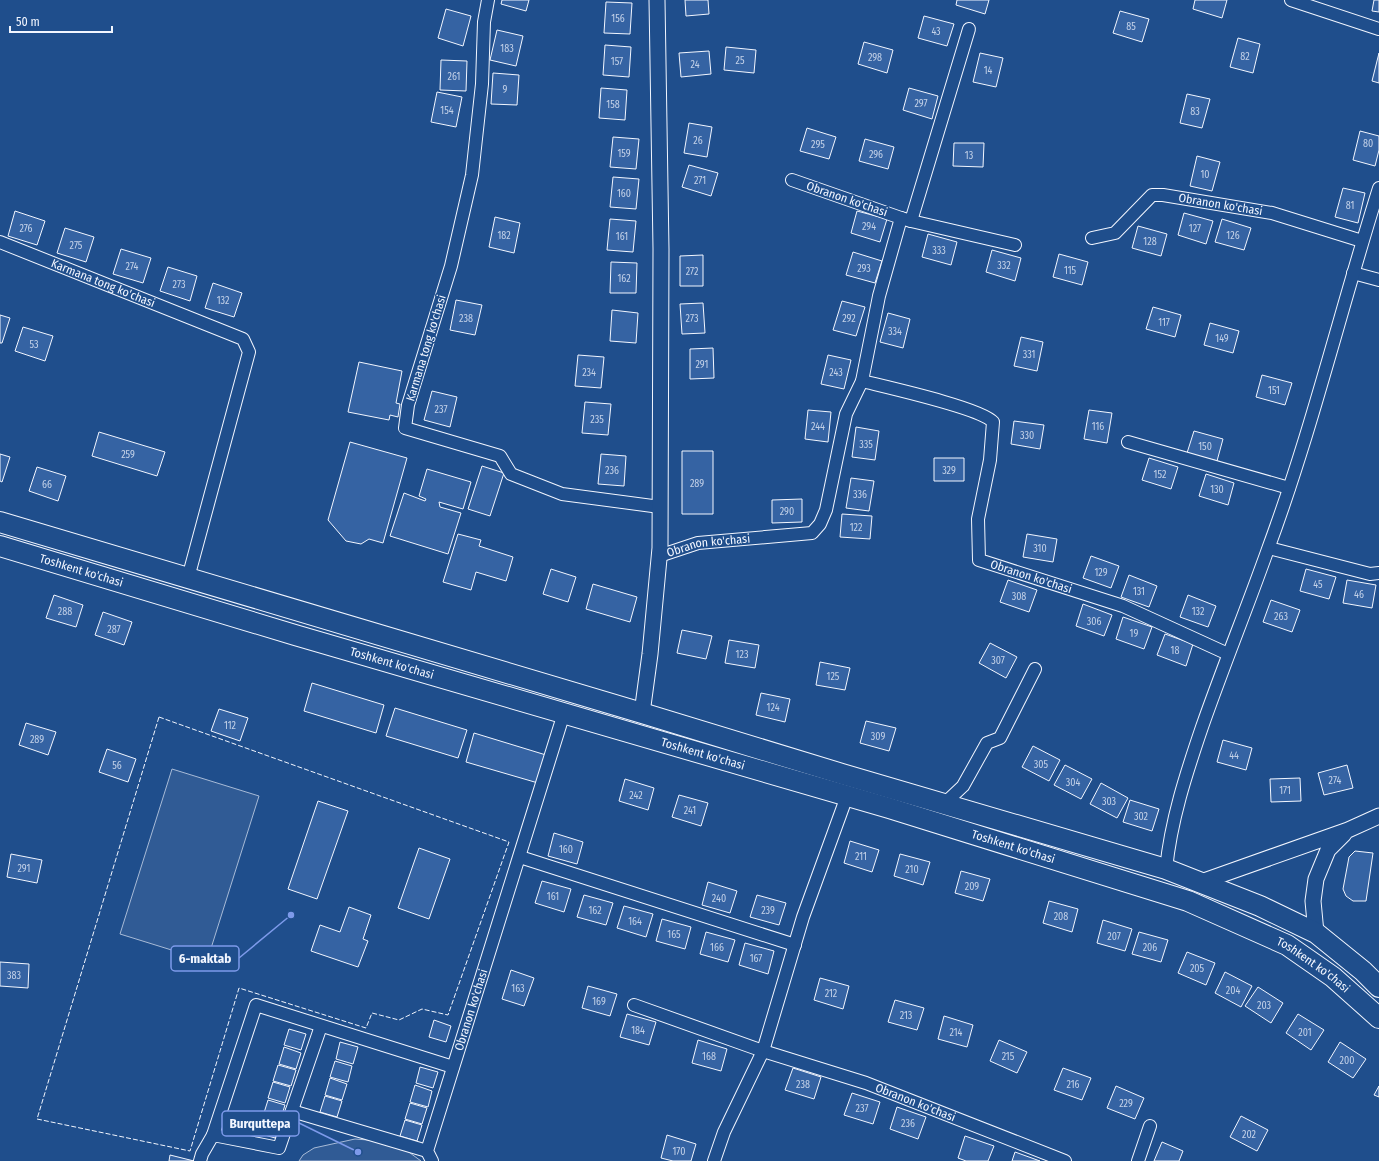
<svg xmlns="http://www.w3.org/2000/svg" width="1379" height="1161" font-family="'Fira Sans Condensed',sans-serif">
<style>
.built{fill:#305b95;stroke:#a8bbd7}
.building{fill:#3563a3;stroke:#f2f6ff}
.lines{fill:none;stroke-linecap:round;stroke-linejoin:round}
.minor-casing{stroke:#f2f6ff;stroke-width:14}
.tertiary-casing{stroke:#f2f6ff;stroke-width:17}
.trunk-casing{stroke:#f2f6ff;stroke-width:22}
.minor{stroke:#1f4e8c;stroke-width:12}
.tertiary{stroke:#1f4e8c;stroke-width:15}
.trunk{stroke:#1f4e8c;stroke-width:20}
.fence{stroke:#f2f6ff;stroke-width:1;stroke-dasharray:5 2;stroke-linecap:butt}
.labels{text-anchor:middle;stroke-width:3;stroke-linejoin:round;paint-order:stroke}
.number-label{font-size:10px;fill:#c3d1e8}
.street-label{font-size:12px;fill:#f2f6ff;stroke:#1f4e8c}
.leader{fill:none;stroke:#7d9aea;stroke-width:1.5}
.callout-dot{fill:#7d9aea;stroke:#1f4e8c;stroke-width:1.5}
.callout{fill:#1f4e8c;stroke:#7d9aea;stroke-width:1.5}
.callout-label{font-size:13px;text-anchor:middle;font-weight:bold;fill:#f2f6ff}
</style>
<rect width="100%" height="100%" fill="#1f4e8c"/>
<!-- built -->
<path class="built" d="M172,769l87,27 -52,165 -87,-27z
M355,1139l26,2 25,9 15,11h-122l4,-6 11,-7z"/>
<!-- building -->
<path class="building" d="M502,0h27l-3,11 -25,-7z
M685,0h23l1,14 -23,2z
M957,0h32l-4,14 -29,-9z
M1195,0h32l-5,18 -29,-9z
M1374,0h5v12l-7,-1z
M606,2l26,1 -2,31 -26,-1z
M446,9l25,7 -8,30 -25,-8z
M1120,11l29,8 -7,23 -29,-9z
M924,16l30,8 -7,22 -29,-8z
M497,30l26,6 -7,30 -26,-6z
M1238,38l22,6 -7,29 -23,-6z
M864,42l29,8 -6,23 -29,-9z
M605,45l26,2 -2,30 -26,-2z
M726,47l30,3 -2,23 -30,-3z
M709,51l2,23 -30,3 -2,-24z
M980,53l23,5 -7,29 -23,-5z
M1379,53v30l-7,-2z
M441,60l26,1 -1,30 -26,-1z
M493,73l26,2 -2,30 -26,-1z
M601,88l26,2 -2,30 -26,-2z
M909,88l29,8 -6,23 -29,-9z
M437,92l25,5 -6,30 -25,-5z
M1187,94l23,5 -8,29 -22,-5z
M689,123l23,4 -5,30 -23,-4z
M807,128l29,9 -7,22 -29,-8z
M1360,131l19,5v14l-4,16 -22,-6z
M613,137l26,2 -3,30 -26,-2z
M865,139l29,8 -6,22 -29,-8z
M954,143h30l-1,24 -30,-1z
M1197,156l23,6 -8,29 -22,-5z
M689,165l29,8 -7,23 -29,-9z
M613,177l26,2 -3,30 -26,-2z
M1343,188l22,5 -7,30 -23,-6z
M15,211l30,10 -8,24 -29,-9z
M857,211l30,8 -7,23 -29,-9z
M1184,213l29,8 -7,23 -28,-9z
M495,217l25,6 -6,30 -25,-6z
M610,219l26,2 -3,31 -26,-2z
M1222,219l29,9 -7,22 -29,-8z
M1138,226l29,8 -6,22 -29,-8z
M65,228l29,9 -8,25 -29,-9z
M928,234l29,8 -6,23 -29,-8z
M121,249l30,9 -8,25 -30,-9z
M992,250l29,8 -6,23 -29,-9z
M853,252l29,9 -7,22 -29,-8z
M1059,254l29,8 -6,23 -29,-8z
M703,255v31h-23v-30z
M611,262l26,1 -1,30h-26z
M168,267l29,9 -7,25 -30,-10z
M213,283l29,10 -8,24 -29,-9z
M456,300l26,5 -7,30 -25,-5z
M842,301l23,6 -9,29 -23,-6z
M703,303l2,30 -23,1 -2,-30z
M1153,307l28,8 -6,22 -29,-8z
M612,310l26,3 -2,30 -26,-2z
M888,313l22,6 -7,29 -23,-6z
M0,315l10,3 -8,25h-2z
M1210,323l29,8 -6,22 -29,-8z
M23,327l30,9 -8,25 -30,-10z
M1021,337l22,5 -6,29 -23,-5z
M713,348l1,30 -24,1v-30z
M578,355l26,2 -3,31 -26,-2z
M828,355l23,5 -7,29 -23,-5z
M359,362l43,9 -6,32 4,1 -2,13 -8,-2 -1,5 -41,-8z
M1262,375l30,8 -7,22 -29,-8z
M432,391l25,6 -7,30 -26,-7z
M585,402l26,2 -3,31 -26,-2z
M808,410l23,2 -3,30 -23,-3z
M1089,410l23,3 -5,30 -23,-4z
M1014,421l30,4 -4,24 -29,-5z
M856,427l23,4 -4,29 -23,-3z
M1194,431l29,8 -6,22 -30,-8z
M99,432l66,20 -8,24 -65,-20z
M350,442l57,16 -24,85 -14,-4 -8,5 -15,-3 -18,-21z
M682,451h31v63h-31z
M0,454l10,3 -8,25 -2,-1z
M601,454l25,2 -2,30 -26,-2z
M934,458h30v23h-30z
M1149,458l29,9 -7,22 -29,-9z
M482,466l22,7 -14,43 -22,-7z
M37,467l29,9 -8,25 -29,-10z
M427,469l44,13 -8,27 -24,-7 1,5 21,6 -13,41 -58,-18 14,-43 21,8 1,-2 -7,-3z
M1206,474l28,9 -6,22 -29,-9z
M851,478l23,3 -5,30 -23,-3z
M802,499v23l-30,1v-23z
M842,514l30,2 -2,23 -30,-2z
M458,534l23,6 -2,6 34,11 -7,24 -30,-9 -5,18 -28,-8z
M1027,534l30,5 -4,23 -30,-5z
M1091,556l28,10 -8,22 -28,-10z
M551,569l25,8 -8,25 -25,-8z
M1306,569l30,8 -7,22 -29,-8z
M1129,575l28,11 -8,21 -28,-10z
M1008,580l29,10 -8,22 -29,-10z
M1347,580l29,5 -4,23 -29,-5z
M593,584l44,13 -7,25 -44,-13z
M54,595l29,10 -7,22 -30,-9z
M1188,595l28,11 -8,21 -28,-10z
M1271,600l29,10 -8,22 -29,-10z
M1083,604l29,11 -8,21 -28,-10z
M103,612l29,10 -8,23 -29,-10z
M1123,617l29,10 -8,22 -28,-10z
M682,630l30,6 -6,23 -29,-6z
M1165,634l28,10 -7,22 -29,-11z
M729,640l30,5 -4,23 -30,-5z
M990,643l27,14 -11,21 -27,-15z
M820,662l30,6 -5,22 -29,-5z
M312,683l72,22 -8,28 -72,-22z
M761,693l29,6 -5,23 -29,-7z
M395,708l72,22 -9,28 -72,-22z
M219,709l29,9 -8,23 -29,-10z
M866,721l30,7 -7,23 -29,-8z
M26,723l30,9 -8,23 -29,-10z
M474,733l72,22 -8,28 -72,-21z
M1223,740l29,8 -6,22 -29,-8z
M1033,746l27,14 -11,21 -27,-14z
M107,749l29,10 -8,23 -29,-10z
M1065,765l27,14 -11,20 -27,-14z
M1347,765l6,23 -29,7 -6,-22z
M1300,778l1,23 -30,1 -1,-23z
M625,779l29,9 -6,22 -29,-9z
M1101,783l27,15 -11,20 -27,-14z
M679,795l29,8 -7,23 -29,-9z
M1130,800l29,9 -7,22 -29,-9z
M318,801l30,10 -31,88 -29,-10z
M554,833l29,9 -6,22 -29,-8z
M850,841l29,9 -7,22 -28,-9z
M419,848l31,11 -21,60 -31,-11z
M1355,851l18,2 -7,48h-13l-7,-5 -3,-7 6,-32z
M11,854l31,6 -5,23 -30,-6z
M900,854l30,8 -7,23 -29,-9z
M961,871l29,8 -7,22 -28,-8z
M542,881l29,8 -7,23 -29,-9z
M708,882l29,9 -7,22 -28,-8z
M584,895l29,8 -7,22 -29,-8z
M757,895l29,8 -7,22 -29,-8z
M1049,901l29,8 -6,23 -29,-9z
M624,906l29,8 -7,23 -29,-9z
M349,907l22,8 -8,24 5,2 -10,26 -47,-16 9,-26 20,7z
M662,919l29,8 -6,22 -29,-8z
M1103,920l29,9 -7,22 -28,-8z
M706,932l29,8 -7,22 -28,-8z
M1139,932l29,8 -7,22 -29,-8z
M745,943l29,8 -6,23 -29,-9z
M1187,952l28,11 -9,22 -28,-12z
M0,962l29,2 -1,24 -28,-2z
M511,970l23,8 -10,28 -22,-7z
M1225,972l27,14 -11,21 -26,-14z
M820,978l29,8 -6,23 -29,-9z
M588,986l29,8 -7,22 -28,-8z
M1258,987l25,16 -12,20 -26,-17z
M895,1000l29,8 -7,22 -29,-8z
M627,1014l29,8 -7,23 -29,-8z
M1298,1014l26,16 -13,20 -25,-17z
M944,1016l29,9 -6,22 -29,-8z
M434,1020l17,6 -5,16 -17,-5z
M289,1029l17,5 -5,16 -17,-5z
M698,1040l29,9 -6,22 -29,-8z
M999,1040l28,12 -10,21 -27,-12z
M340,1042l18,5 -5,17 -17,-5z
M1340,1042l26,17 -13,19 -25,-16z
M284,1047l17,6 -5,16 -17,-5z
M335,1061l17,5 -4,16 -18,-5z
M278,1065l18,5 -5,16 -18,-5z
M420,1067l18,5 -5,16 -17,-5z
M793,1068l28,9 -7,22 -29,-9z
M1063,1068l28,10 -9,22 -28,-10z
M330,1078l17,6 -5,16 -17,-5z
M273,1082l17,5 -5,16 -17,-5z
M415,1085l17,6 -4,16 -18,-5z
M1116,1086l28,12 -9,21 -28,-11z
M1379,1086v11l-5,-2z
M852,1093l28,9 -7,22 -29,-9z
M325,1096l17,5 -5,16 -17,-5z
M268,1100l17,5 -5,16 -17,-5z
M410,1103l17,5 -5,16 -17,-5z
M897,1107l29,10 -8,22 -28,-10z
M1241,1116l27,14 -11,21 -27,-14z
M263,1117l17,5 -5,16 -17,-5z
M405,1120l17,5 -5,16 -17,-5z
M667,1135l29,9 -5,17h-18l-12,-3z
M965,1136l29,10 -6,15h-22l-8,-3z
M1162,1142l21,9 -4,10h-25z
M1015,1152l25,9h-28z
M170,1155l24,6h-25z"/>
<g class="lines">
<defs>
<g id="minor">
<path d="M488,0l-4,22 -2,62 -10,91 -21,91 -43,139 -3,23 95,28 11,18 51,20 98,13"/>
<path d="M1291,0l88,29"/>
<path d="M901,218l10,3 58,-192"/>
<path d="M911,221l104,24"/>
<path id="s1" d="M1092,238l23,-5 37,-38h11l109,18 90,28"/>
<path id="s2" d="M0,242l243,97 6,13 -61,226"/>
<path d="M1353,273l26,7"/>
<path id="s3" d="M862,381c24,6 119,27 131,41l-3,38 -12,59 1,41 144,46 105,48"/>
<path d="M1128,442l161,46"/>
<path d="M1269,548l101,26 9,-1"/>
<path id="s4" d="M659,556l39,-13 114,-10 8,-9 6,-14 20,-96 16,-33 17,-85 22,-78 -109,-38"/>
<path d="M945,803l18,-17 24,-43 13,-5 35,-69"/>
<path d="M520,857l275,88"/>
<path d="M1166,869c5,-49 20,-95 36,-142 21,-60 45,-119 66,-178 44,-119 73,-241 111,-361"/>
<path id="s5" d="M634,1005l129,46 103,32 199,78"/>
<path d="M292,1111l135,40"/>
<path d="M213,1135l43,-130 197,62"/>
<path d="M200,1161l2,-7 11,-19 66,13 42,-122"/>
<path id="s6" d="M432,1161l-5,-10 137,-438"/>
<path d="M714,1161l10,-29 39,-81 40,-134 44,-121"/>
<path d="M1138,1161l12,-35"/>
</g>
<path id="tertiary" d="M642,713l8,-59 10,-106 1,-299 -4,-249
M1201,882l147,-52 31,-14
M1316,933l-3,-32 3,-22 12,-29 16,-16"/>
<g id="trunk">
<path d="M0,522l642,191 200,61 324,95 94,37 56,27 47,38 16,16"/>
<path id="s7" d="M0,546l295,89 594,173 299,93 99,44 46,32 46,41"/>
</g>
</defs>
<!-- minor casing -->
<use href="#minor" class="minor-casing"/>
<!-- tertiary casing -->
<use href="#tertiary" class="tertiary-casing"/>
<!-- trunk casing -->
<use href="#trunk" class="trunk-casing"/>
<!-- minor -->
<use href="#minor" class="minor"/>
<!-- tertiary -->
<use href="#tertiary" class="tertiary"/>
<!-- trunk -->
<use href="#trunk" class="trunk"/>
<!-- fence -->
<path class="fence" d="M159,717l350,125 -61,173 -26,-6 -23,11 -27,-7 -6,15 -127,-40 -49,163 -153,-32z"/>
</g>
<g class="labels">
<!-- number labels -->
<g class="number-label">
<text x="618" y="22">156</text>
<text x="1131" y="30">85</text>
<text x="936" y="35">43</text>
<text x="507" y="52">183</text>
<text x="1245" y="60">82</text>
<text x="875" y="61">298</text>
<text x="740" y="64">25</text>
<text x="617" y="65">157</text>
<text x="695" y="68">24</text>
<text x="988" y="74">14</text>
<text x="454" y="80">261</text>
<text x="505" y="93">9</text>
<text x="921" y="107">297</text>
<text x="613" y="108">158</text>
<text x="447" y="114">154</text>
<text x="1195" y="115">83</text>
<text x="698" y="144">26</text>
<text x="1368" y="147">80</text>
<text x="818" y="148">295</text>
<text x="624" y="157">159</text>
<text x="876" y="158">296</text>
<text x="969" y="159">13</text>
<text x="1205" y="178">10</text>
<text x="700" y="184">271</text>
<text x="624" y="197">160</text>
<text x="1350" y="209">81</text>
<text x="869" y="230">294</text>
<text x="26" y="232">276</text>
<text x="1195" y="232">127</text>
<text x="504" y="239">182</text>
<text x="1233" y="239">126</text>
<text x="622" y="240">161</text>
<text x="1150" y="245">128</text>
<text x="76" y="249">275</text>
<text x="939" y="254">333</text>
<text x="1004" y="269">332</text>
<text x="132" y="270">274</text>
<text x="864" y="272">293</text>
<text x="1070" y="274">115</text>
<text x="692" y="275">272</text>
<text x="624" y="282">162</text>
<text x="179" y="288">273</text>
<text x="223" y="304">132</text>
<text x="466" y="322">238</text>
<text x="692" y="322">273</text>
<text x="849" y="322">292</text>
<text x="1164" y="326">117</text>
<text x="895" y="335">334</text>
<text x="1222" y="342">149</text>
<text x="34" y="348">53</text>
<text x="1029" y="358">331</text>
<text x="702" y="368">291</text>
<text x="589" y="376">234</text>
<text x="836" y="376">243</text>
<text x="1274" y="394">151</text>
<text x="441" y="413">237</text>
<text x="597" y="423">235</text>
<text x="818" y="430">244</text>
<text x="1098" y="430">116</text>
<text x="1027" y="439">330</text>
<text x="866" y="448">335</text>
<text x="1205" y="450">150</text>
<text x="128" y="458">259</text>
<text x="612" y="474">236</text>
<text x="949" y="474">329</text>
<text x="1160" y="478">152</text>
<text x="697" y="487">289</text>
<text x="47" y="488">66</text>
<text x="1217" y="493">130</text>
<text x="860" y="498">336</text>
<text x="787" y="515">290</text>
<text x="856" y="531">122</text>
<text x="1040" y="552">310</text>
<text x="1101" y="576">129</text>
<text x="1318" y="588">45</text>
<text x="1139" y="595">131</text>
<text x="1359" y="598">46</text>
<text x="1019" y="600">308</text>
<text x="65" y="615">288</text>
<text x="1198" y="615">132</text>
<text x="1281" y="620">263</text>
<text x="1094" y="625">306</text>
<text x="114" y="633">287</text>
<text x="1134" y="637">19</text>
<text x="1175" y="654">18</text>
<text x="742" y="658">123</text>
<text x="998" y="664">307</text>
<text x="833" y="680">125</text>
<text x="773" y="711">124</text>
<text x="230" y="729">112</text>
<text x="878" y="740">309</text>
<text x="37" y="743">289</text>
<text x="1234" y="759">44</text>
<text x="1041" y="768">305</text>
<text x="117" y="769">56</text>
<text x="1335" y="784">274</text>
<text x="1073" y="786">304</text>
<text x="1285" y="794">171</text>
<text x="636" y="799">242</text>
<text x="1109" y="805">303</text>
<text x="690" y="814">241</text>
<text x="1141" y="820">302</text>
<text x="566" y="853">160</text>
<text x="861" y="860">211</text>
<text x="24" y="872">291</text>
<text x="912" y="873">210</text>
<text x="972" y="890">209</text>
<text x="553" y="900">161</text>
<text x="719" y="902">240</text>
<text x="595" y="914">162</text>
<text x="768" y="914">239</text>
<text x="1061" y="920">208</text>
<text x="635" y="925">164</text>
<text x="674" y="938">165</text>
<text x="1114" y="940">207</text>
<text x="717" y="951">166</text>
<text x="1150" y="951">206</text>
<text x="756" y="962">167</text>
<text x="1197" y="972">205</text>
<text x="14" y="979">383</text>
<text x="518" y="992">163</text>
<text x="1233" y="994">204</text>
<text x="831" y="997">212</text>
<text x="599" y="1005">169</text>
<text x="1264" y="1009">203</text>
<text x="906" y="1019">213</text>
<text x="638" y="1034">184</text>
<text x="956" y="1036">214</text>
<text x="1305" y="1036">201</text>
<text x="709" y="1060">168</text>
<text x="1008" y="1060">215</text>
<text x="1347" y="1064">200</text>
<text x="803" y="1088">238</text>
<text x="1073" y="1088">216</text>
<text x="1126" y="1107">229</text>
<text x="862" y="1112">237</text>
<text x="908" y="1127">236</text>
<text x="1249" y="1138">202</text>
<text x="679" y="1155">170</text>
</g>
<!-- street labels -->
<g class="street-label">
<text transform="translate(847 199) rotate(19)" y="4">Obranon ko'chasi</text>
<text dy="4" stroke="none"><textPath href="#s1" startOffset="146">Obranon ko'chasi</textPath></text>
<text dy="4" stroke="none"><textPath href="#s2" startOffset="111">Karmana tong ko'chasi</textPath></text>
<text transform="translate(426 348) rotate(-73)" y="4">Karmana tong ko'chasi</text>
<text dy="4" stroke="none"><textPath href="#s4" startOffset="51">Obranon ko'chasi</textPath></text>
<text dy="4" stroke="none"><textPath href="#s7" startOffset="85">Toshkent ko'chasi</textPath></text>
<text dy="4" stroke="none"><textPath href="#s3" startOffset="332">Obranon ko'chasi</textPath></text>
<text dy="4" stroke="none"><textPath href="#s7" startOffset="409">Toshkent ko'chasi</textPath></text>
<text dy="4" stroke="none"><textPath href="#s7" startOffset="733">Toshkent ko'chasi</textPath></text>
<text dy="4" stroke="none"><textPath href="#s7" startOffset="1057">Toshkent ko'chasi</textPath></text>
<text dy="4" stroke="none"><textPath href="#s7" startOffset="1381">Toshkent ko'chasi</textPath></text>
<text dy="4" stroke="none"><textPath href="#s6" startOffset="159">Obranon ko'chasi</textPath></text>
<text dy="4" stroke="none"><textPath href="#s5" startOffset="298">Obranon ko'chasi</textPath></text>
</g>
</g>
<!-- callouts -->
<path class="leader" d="M291 915L239 958M358 1152L299 1123"/>
<g class="callout-dot">
<circle cx="291" cy="915" r="4"/>
<circle cx="358" cy="1152" r="4"/>
</g>
<g class="callout">
<rect x="171" y="946" width="68" height="25" rx="4"/>
<rect x="222" y="1111" width="77" height="25" rx="4"/>
</g>
<g class="callout-label">
<text x="205" y="963">6-maktab</text>
<text x="260" y="1128">Burquttepa</text>
</g>
<!-- scale -->
<path d="M10 26v6h102v-6" fill="none" stroke="#f2f6ff" stroke-width="2"/>
<text x="16" y="26" font-size="12" fill="#f2f6ff" stroke="#1f4e8c" stroke-width="3" paint-order="stroke">50 m</text>
</svg>
